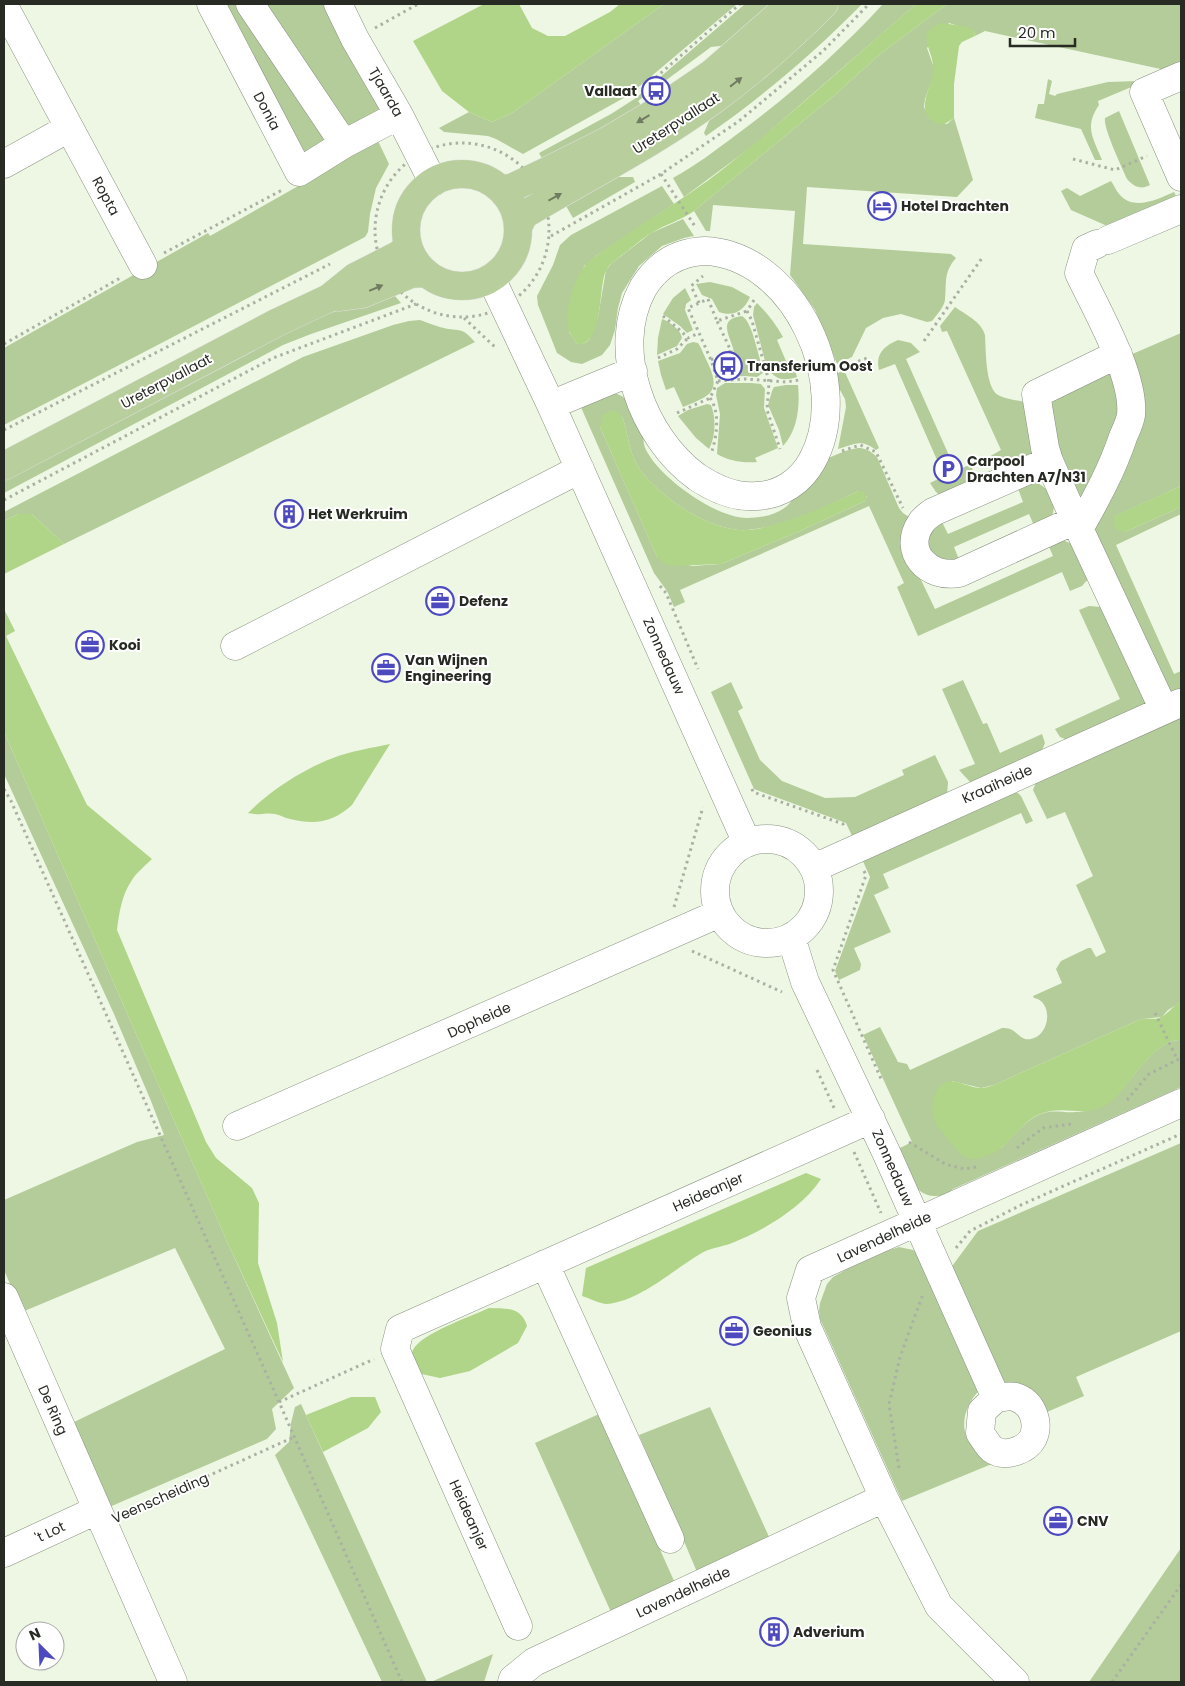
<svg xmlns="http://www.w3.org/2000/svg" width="1185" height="1686" font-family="Poppins,sans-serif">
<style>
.green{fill:#b3cc99;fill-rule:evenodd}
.water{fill:#b0d488}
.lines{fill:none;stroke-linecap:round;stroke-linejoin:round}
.minor-casing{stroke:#899280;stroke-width:29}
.major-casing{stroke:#e1e1e0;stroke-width:29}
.path{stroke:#aab1a2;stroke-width:3;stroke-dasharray:2.5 4;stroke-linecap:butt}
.minor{stroke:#fff;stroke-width:28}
.major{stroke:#b8ce9c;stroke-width:28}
.oneway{fill:#707c60}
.labels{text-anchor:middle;stroke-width:4;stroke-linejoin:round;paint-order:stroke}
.poi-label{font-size:14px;font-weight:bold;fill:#282b24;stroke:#fff;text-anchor:start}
.street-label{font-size:14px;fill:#282b24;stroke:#fff}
</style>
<rect width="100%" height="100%" fill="#edf7e3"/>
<!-- green -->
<path class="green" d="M224,4h12l93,142 -21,12z
M258,4h68l57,109 -37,20z
M664,4h73l-108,91 -106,59 -27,-15 -8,-3 -44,-4 -5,-4 30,-16 23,10 20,-9z
M745,4h32l-39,40 -27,3 -73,54 8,11 -100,54 -7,-13 72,-39 25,-16z
M832,4h30c-48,49 -100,93 -156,132l-2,-3 12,-29z
M883,4h33l-162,141 -70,52 -11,-19c22,-12 43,-28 63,-43 53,-39 103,-83 147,-131z
M947,4h234v62l-11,5 -185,-40 -10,5 -1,-5 -25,-8 -22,25 7,20 -2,11 -7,20 -1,8 6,12 17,5 7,-6 19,62 -16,17 -150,-10 -4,57 148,10 5,4c-13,15 -9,24 -11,42 -1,7 -9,16 -13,21l-5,1 -26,-8 -18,4 -17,10 -14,29 -15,7 -22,-54 -25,-35 5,-64 -82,-6 -3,26h-4l-12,-20 142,-117 43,-39z
M1048,79l4,2 -3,13 6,2 2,-2 51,-12 30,-1 3,2 -43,18 1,4c-15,22 -6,32 3,55h-7l-14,-31 -46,-11 3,-14h6z
M1119,111l31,74c-9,5 -16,2 -23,-6 -5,-12 -24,-51 -22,-61z
M378,141l11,23 -13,24 -6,26 -2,18 -3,5 -361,188v-77l204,-115 2,3z
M601,177h32l2,5 -62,36 -11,-19z
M1111,181c3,4 5,10 9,14 14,16 38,4 54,-3l4,8 -48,22 -25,3 -34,-15 -10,-19 6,-3 13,8z
M662,186l12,18 -78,52 -12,10 -15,66 8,12 8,-1 4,-3 4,-8 5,-15 8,-47 6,-7 39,-30 32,-14 11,17 -10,2 -22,8 -23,20 -17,27 -4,15 -3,22 -5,15 -8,10 -20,9 -11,-2 -14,-9 -19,-48 -1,-9 16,-31 7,-20 11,-10z
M710,282l22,5 18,10c-6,14 -17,20 -31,15l-7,-13 -10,-4 -6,-11z
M685,288l6,12 -5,4 -1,6 8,20 -6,3 -7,-7 -17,-12 10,-16z
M390,290l11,13 -90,31 -28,11 -279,148v-17l275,-143z
M757,303c10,10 19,21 26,34l-6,3 9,21 6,-2 5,18c-16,5 -23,2 -31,-12l-13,-50 1,-8z
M955,307c11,8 26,14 30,28 1,14 0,52 13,60 7,4 18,5 26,7l12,39 -4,15 -26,13c-8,-2 -16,-3 -19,-11l14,-8 -54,-119 -5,1 -2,-6z
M742,316c11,6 16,42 22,55l-1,2 -6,4 -12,-1 -22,1 -5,-4c-2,-13 11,-13 16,-21 -3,-15 -18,-33 8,-36z
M662,319c8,3 19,11 20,19l-5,8 -20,9 1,-17z
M420,320c9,3 18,7 28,9 16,2 15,0 27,13l-411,202 -32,-30h-14l-14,7v-9l299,-155 90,-32 16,-4z
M1181,333v153l-66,30 10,16 56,-25v7l-65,31 58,129 7,-3v20l-10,1 -7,-3 -70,-157 36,-177z
M898,340l13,3 9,9 -14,7 50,112 15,-7 3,11 -1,6 -33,14 -4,-3 -6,-9 14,-7 -49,-112 -16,6c-4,-16 5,-24 19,-30z
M693,342l5,1c3,4 5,10 7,14 6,13 16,30 0,40 -7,4 -15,7 -22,10l-9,-20 -8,3 -5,-15 -3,-14 22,-8 7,-9z
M844,370l35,78 -3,2c-16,-12 -22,-5 -38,-1l8,-42 -1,-8 -13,-23z
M1108,373l6,2 7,41 -39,93 -24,-49 -8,-54 3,-7z
M751,383l10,1 4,5 -1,19 14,40 -23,10 2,4c-15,1 -28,-1 -40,-8l3,-40 -4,-19 1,-7 8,-5z
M786,385h12c2,21 0,45 -15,61l-4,-16 -11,-25 4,-14 2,-4z
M612,393c14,1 27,18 30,31 2,8 0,18 4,26 14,28 70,68 101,68 13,0 30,-3 40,-12 11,-10 19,-33 31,-42 8,-6 34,-17 43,-16 6,1 11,4 16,9l22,51 4,5 9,6 -3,36 26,54 118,-53 -6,-14 16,-2 13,6 13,32 -7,8 -12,5 -8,-19 -144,64 -21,-49 7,-4 -35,-77 -189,84 5,12 -11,5 -7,-16 -13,-18 -74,-168zM622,416c6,15 6,32 14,47 7,14 22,26 34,36 18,15 53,33 77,31 33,-2 82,-24 111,-39l9,6 -2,4 -65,30 -79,33 -29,2 -35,-9 -57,-130z
M707,404l4,1c5,13 5,31 -2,44l-13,-11 -18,-22 10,-6z
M1032,482c16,2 27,21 19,36l-16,10 -6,-14 -75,33 6,15 -23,-1 -10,-17 1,-12 13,-12 7,14 75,-32 -6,-16z
M1089,606l12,1 44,96 -1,5 -74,33 -10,-4 -5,-8 65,-30 -41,-89z
M963,680l20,44 4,-1 13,30 42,-19 3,9 -4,10 -70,30 -12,-13 16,-6 -33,-75z
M731,682l12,26 -5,3 22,49 22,21 43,17 30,-1 49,-22 -2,-5 33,-15 13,27 -1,15 -94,41 -7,-15 -92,-34 -43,-97z
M1181,716v286l-13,8 -6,7 -21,2 -147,66 -13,3 -29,-7 49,67c12,-11 24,-28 40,-34 12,-5 22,-1 34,-2 13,0 30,-5 39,-14 17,-15 41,-60 67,-58v47l-228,102c-6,6 -10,7 -18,7 -23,0 -30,-28 -39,-46l16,-8 -49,-107 17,-8 18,35 9,2 3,6 92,-42c3,0 6,0 8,1 8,3 11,12 21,10 20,-4 22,-38 3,-41l-1,-2 29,-13 -6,-14 5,-8 27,-13h3l5,9 10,-5 -30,-67 17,-9 -28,-64 -18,7 -14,-29 3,-8z
M4,732l221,505 69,151 -22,21 4,20 -9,10 -160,69 -37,-84 155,-75 -50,-101 -153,64 -18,-42v-70l133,-58 27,-7 -13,-34 -37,-87 -110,-240z
M1013,792l5,1 3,3 12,25 -7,3 -5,-11 -138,61 6,14 -15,7 17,37 -37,16 7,16 -1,6 -21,10 -4,-9 35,-94 -8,-18z
M1181,1143v188l-105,46 8,19 -37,16 -7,-11 -17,-15 -20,-4 -53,-113 28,-38z
M899,1247l14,3 8,6 58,135c-13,12 -22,38 -7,53 7,7 18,11 27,17l-97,40 -82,-182 -1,-8 1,-8 7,-19 6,-7 37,-21z
M301,1404l126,278h-45l-107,-227 14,-13 2,-19 4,-16z
M710,1407l60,132 -73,33 -58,-137z
M599,1414l76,169 -64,29 -76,-169z
M1181,1548v134h-92z
M493,1654l-9,28h-53z"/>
<!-- water -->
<path class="water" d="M484,4h35l13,24 16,8h17l45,-24 10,-8h44l-152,109 -20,9 -23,-10 -27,-21 -29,-50z
M916,4h31l-68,51 -43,39 -142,117c-13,9 -27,13 -41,21 -11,6 -21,16 -31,23 -6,5 -13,9 -16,16 -8,15 -2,76 -29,73 -5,-7 -10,-14 -10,-22 -1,-19 8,-46 21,-60 43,-33 92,-59 135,-93 66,-52 129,-110 193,-165z
M942,23l27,4 5,4 1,5 -13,6 -3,4 -5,38v34c-6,4 -11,8 -18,5 -23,-11 -3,-37 -3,-54 1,-14 -9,-23 -6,-37l7,-6z
M610,411h6l6,5c6,15 6,32 14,47 7,14 22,26 34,36 18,15 53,33 77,31 31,-2 83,-25 111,-39l6,1 3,6 -2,3 -65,30 -79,33 -49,2 -9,-3 -6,-6 -4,-9 -53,-121 2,-12z
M1181,486v21l-56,25c-11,-2 -13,-5 -11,-16z
M18,514h14l32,30 -60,30v-53z
M4,609l11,22 -9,5 81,169 65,54c-7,7 -15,13 -20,21 -10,14 -13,33 -15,50l89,212 10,16 36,30 7,15 -1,60 19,60 6,39 -58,-125 -221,-505z
M390,744l-38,61c-20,18 -37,20 -62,14 -5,-1 -10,-4 -15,-5 -9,-2 -18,2 -27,-1 23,-23 54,-43 85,-55 18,-7 38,-10 57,-14z
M1181,1002v38c-25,-2 -50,42 -66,58 -25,24 -46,6 -72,15 -17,5 -28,23 -41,34 -5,5 -13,8 -20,10 -17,8 -26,-9 -36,-20 -3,-5 -9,-10 -11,-15 -4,-9 -4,-21 1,-30 11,-21 27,-5 44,-4 5,0 10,-2 14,-3l147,-66c6,-2 14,2 20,-2 7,-3 11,-11 20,-15z
M806,1173l15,6c-18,28 -58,52 -89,64 -10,4 -23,5 -32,11 -27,16 -60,47 -93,50 -7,0 -18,-6 -25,-8l4,-28z
M489,1308c17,1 32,-2 38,18l-9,17 -48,28 -30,7 -23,-5c-3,-7 -8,-16 -4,-23 7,-16 59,-34 76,-42z
M351,1397h24l6,15 -13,16 -45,24 -17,-37z"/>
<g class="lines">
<defs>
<path id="minor" d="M211,4l88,168 45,-28 55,-29
M250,4l94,140
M338,4l17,35 44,76 34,67
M4,6l139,259
M1181,76l-37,16 37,85
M4,164l65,-36
M1108,240l73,-31
M705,251c90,4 149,134 107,210 -11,20 -31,34 -55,35 -21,2 -42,-7 -60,-19 -54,-39 -88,-127 -54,-189 14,-23 35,-36 62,-37z
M491,278l60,127 196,438
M1118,354l-82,40 9,54 4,13 26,59 89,190
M551,405l82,-34
M1049,461l-116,51c-4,3 -9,6 -12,11 -19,28 7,56 38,50l116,-53
M1079,529c17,-30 33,-59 44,-92 3,-7 7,-15 8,-22 4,-39 -35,-106 -52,-142l7,-24 11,-5
M235,646l345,-177
M715 891a52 52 0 1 1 104 0a52 52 0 1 1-104 0Z
M814,868l366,-165
M791,937l14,45 81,170 110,246c5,0 14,-3 19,-1 17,5 25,25 18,41 -7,13 -29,20 -41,11 -5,-4 -8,-11 -12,-16l2,-22 14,-13
M237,1126l483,-213
M545,1264l125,275
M4,1297l169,385
M4,1553l93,-43
M518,1626l-123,-277 5,-20 471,-210
M512,1682l1,-3 21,-17 350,-164
M1015,1682l-76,-76 -55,-108 -77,-171 -6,-29 9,-28 371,-167"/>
<path id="major" d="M406 230a56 56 0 1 1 112 0a56 56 0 1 1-112 0Z
M501,189l10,-1 30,-14 64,-32 44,-26 63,-43 79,-69
M518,227l6,-12c63,-38 129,-71 188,-114 40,-29 77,-62 112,-97
M338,297l24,-3 49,-20 14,-1
M4,466l272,-143 53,-25 26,-21 45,-23 7,-8"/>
</defs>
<!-- minor casing -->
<use href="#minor" class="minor-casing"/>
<!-- major casing -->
<use href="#major" class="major-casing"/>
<!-- path -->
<path class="path" d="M375,28l43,-24
M646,86l94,-82
M375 230a87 87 0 1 1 174 0a87 87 0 1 1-174 0Z
M1073,159l42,11 32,-14
M661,174l35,54
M551,236l110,-62 78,-53 84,-70 46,-47
M164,253l120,-64
M754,300l-7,11 5,10 15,53 2,9 -2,27 13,39
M699,303l-8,-17 12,-10
M663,316l18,15 7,7 11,-5
M464,318l32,30
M924,341l58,-83
M4,344l118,-67
M658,358l19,-9 11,-11
M711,360l20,-9 -14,-30
M846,366l21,-8
M718,381l27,-2 41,3 13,-2
M710,398c10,14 7,37 2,53
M677,413l33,-15 8,-17 -7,-21 -23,-52 20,-9 9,22 30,-10
M4,430l326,-166
M842,451l18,-6 16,7 27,56
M4,500l269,-142 143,-54
M660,586l6,7 32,76
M4,789l7,12 268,601 123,280
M752,789l1,3 90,32 2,5
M864,871l2,4 -33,95 49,111
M674,907l29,-100
M692,951l90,41
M1155,1013l22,46
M817,1070l18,40
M1127,1100l22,-26 32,-16
M909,1142l36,22 19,5 12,-2
M1017,1148l26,-20 28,-4
M854,1152l27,61
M956,1248l14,-17 53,-27 158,-70
M279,1402l95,-43
M899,1468l-10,-64 11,-47 23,-63
M124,1514l170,-77
M1112,1682l69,-97"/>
<!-- minor -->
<use href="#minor" class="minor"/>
<!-- major -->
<use href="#major" class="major"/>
</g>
<!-- one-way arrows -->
<defs><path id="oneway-solid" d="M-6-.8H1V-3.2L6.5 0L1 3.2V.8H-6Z" transform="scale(1.25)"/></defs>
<g class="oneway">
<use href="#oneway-solid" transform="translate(736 82) rotate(-38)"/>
<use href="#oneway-solid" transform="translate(643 119) rotate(149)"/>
<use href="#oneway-solid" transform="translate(555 197) rotate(-29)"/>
<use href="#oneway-solid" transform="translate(376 288) rotate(-23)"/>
</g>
<!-- icons -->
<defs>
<symbol id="bus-ring" viewBox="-11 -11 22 22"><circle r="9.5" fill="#fff" stroke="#4d49bf" stroke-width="1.5"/><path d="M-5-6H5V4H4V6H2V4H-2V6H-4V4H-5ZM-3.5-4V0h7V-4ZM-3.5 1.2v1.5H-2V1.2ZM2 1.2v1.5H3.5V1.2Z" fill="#4d49bf"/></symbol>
<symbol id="hotel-ring" viewBox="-11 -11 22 22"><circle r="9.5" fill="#fff" stroke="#4d49bf" stroke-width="1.5"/><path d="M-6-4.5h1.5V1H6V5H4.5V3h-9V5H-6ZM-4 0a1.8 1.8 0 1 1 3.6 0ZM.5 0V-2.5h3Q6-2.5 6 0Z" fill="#4d49bf"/></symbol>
<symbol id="parking-ring" viewBox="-11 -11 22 22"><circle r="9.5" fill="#fff" stroke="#4d49bf" stroke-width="1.5"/><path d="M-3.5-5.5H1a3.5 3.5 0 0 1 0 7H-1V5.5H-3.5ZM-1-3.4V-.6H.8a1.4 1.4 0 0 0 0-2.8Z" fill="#4d49bf"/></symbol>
<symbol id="building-ring" viewBox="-11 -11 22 22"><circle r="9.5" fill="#fff" stroke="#4d49bf" stroke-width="1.5"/><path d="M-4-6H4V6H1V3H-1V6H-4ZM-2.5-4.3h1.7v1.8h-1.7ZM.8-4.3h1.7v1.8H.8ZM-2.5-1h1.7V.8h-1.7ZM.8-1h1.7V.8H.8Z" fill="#4d49bf"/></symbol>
<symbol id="office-ring" viewBox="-11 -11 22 22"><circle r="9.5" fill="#fff" stroke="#4d49bf" stroke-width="1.5"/><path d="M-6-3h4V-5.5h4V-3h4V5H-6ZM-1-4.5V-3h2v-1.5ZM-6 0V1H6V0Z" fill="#4d49bf"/></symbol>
</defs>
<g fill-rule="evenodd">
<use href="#bus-ring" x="640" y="75" width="32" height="32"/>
<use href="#hotel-ring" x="866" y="190" width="32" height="32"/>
<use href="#bus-ring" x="712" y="350" width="32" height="32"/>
<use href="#parking-ring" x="932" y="453" width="32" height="32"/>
<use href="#building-ring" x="273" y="498" width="32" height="32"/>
<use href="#office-ring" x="424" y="585" width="32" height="32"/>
<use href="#office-ring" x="74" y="629" width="32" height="32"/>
<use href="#office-ring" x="370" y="652" width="32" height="32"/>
<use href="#office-ring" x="718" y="1315" width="32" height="32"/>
<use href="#office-ring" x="1042" y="1505" width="32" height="32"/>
<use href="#building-ring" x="758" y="1616" width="32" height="32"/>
</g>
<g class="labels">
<!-- poi labels -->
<g class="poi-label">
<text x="637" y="96" text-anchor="end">Vallaat</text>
<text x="901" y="211">Hotel Drachten</text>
<text x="747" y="371">Transferium Oost</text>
<text x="967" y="466">Carpool<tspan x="967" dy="16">Drachten A7/N31</tspan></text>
<text x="308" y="519">Het Werkruim</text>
<text x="459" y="606">Defenz</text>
<text x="109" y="650">Kooi</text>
<text x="405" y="665">Van Wijnen<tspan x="405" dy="16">Engineering</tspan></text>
<text x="753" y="1336">Geonius</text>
<text x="1077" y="1526">CNV</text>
<text x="793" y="1637">Adverium</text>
</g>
<!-- street labels -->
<g class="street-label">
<text transform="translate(386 92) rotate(60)" y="5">Tjaarda</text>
<text transform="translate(267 111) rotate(62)" y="5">Donia</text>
<text transform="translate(676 123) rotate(-33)" y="5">Ureterpvallaat</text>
<text transform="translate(106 196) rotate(62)" y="5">Ropta</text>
<text transform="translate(166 381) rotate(-28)" y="5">Ureterpvallaat</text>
<text transform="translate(664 656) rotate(66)" y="5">Zonnedauw</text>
<text transform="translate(997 784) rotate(-24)" y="5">Kraaiheide</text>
<text transform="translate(479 1020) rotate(-24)" y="5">Dopheide</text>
<text transform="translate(893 1168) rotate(66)" y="5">Zonnedauw</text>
<text transform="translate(708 1192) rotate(-24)" y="5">Heideanjer</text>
<text transform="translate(884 1237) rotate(-25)" y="5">Lavendelheide</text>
<text transform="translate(53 1410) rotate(66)" y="5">De Ring</text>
<text transform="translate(160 1498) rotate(-24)" y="5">Veenscheiding</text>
<text transform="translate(469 1515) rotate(66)" y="5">Heideanjer</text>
<text transform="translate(50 1532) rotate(-25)" y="5">'t Lot</text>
<text transform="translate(683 1592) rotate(-25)" y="5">Lavendelheide</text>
</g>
</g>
<!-- border -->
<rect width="1185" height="1686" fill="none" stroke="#282b24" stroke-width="10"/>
<!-- north arrow -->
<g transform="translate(40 1646) rotate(336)"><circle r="24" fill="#ffffff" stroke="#a9aaa7"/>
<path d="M0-4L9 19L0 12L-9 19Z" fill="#4d49bf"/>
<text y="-8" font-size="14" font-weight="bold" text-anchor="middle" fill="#282b24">N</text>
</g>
<!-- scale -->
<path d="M1010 38v8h65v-8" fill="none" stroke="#282b24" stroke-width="2.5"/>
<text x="1018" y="38" font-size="15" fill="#282b24" stroke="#ffffff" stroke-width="4" paint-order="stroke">20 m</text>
</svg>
